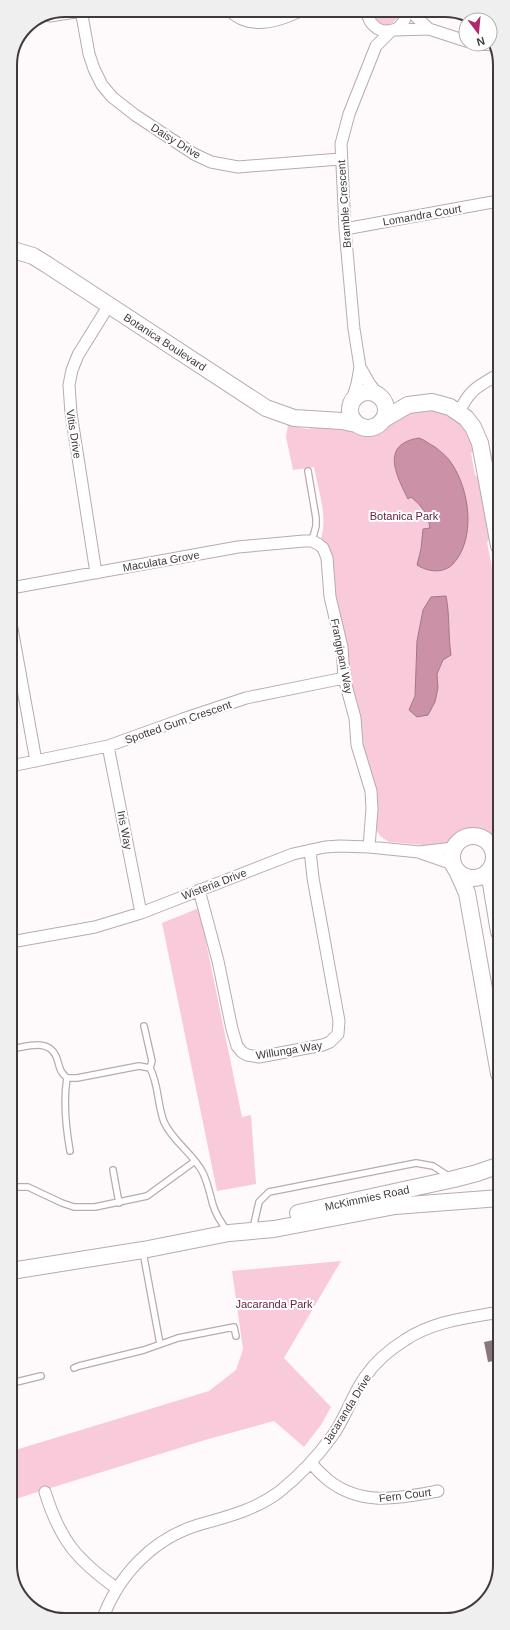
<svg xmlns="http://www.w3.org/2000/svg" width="510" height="1630" font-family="Arial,sans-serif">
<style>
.green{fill:#f9cada}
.water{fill:#cb91a6;stroke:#a27786}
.building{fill:#88787e}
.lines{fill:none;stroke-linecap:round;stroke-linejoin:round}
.lane-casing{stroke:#baaaaf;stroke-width:8}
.street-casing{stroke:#baaaaf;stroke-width:13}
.secondary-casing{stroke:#baaaaf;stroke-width:18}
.lane{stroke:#fff;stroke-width:5.5}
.street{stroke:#fff;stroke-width:11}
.secondary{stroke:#fff;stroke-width:16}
.labels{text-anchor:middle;stroke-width:4;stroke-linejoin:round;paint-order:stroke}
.street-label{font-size:11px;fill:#413a3c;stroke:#fff}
.park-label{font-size:11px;fill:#662140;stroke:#fff}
.rim{fill:none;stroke:#413a3c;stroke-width:2}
</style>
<rect width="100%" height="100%" fill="#fefafb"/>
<!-- green -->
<path class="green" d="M375,10h24l-1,8 -8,7c-10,1 -16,-5 -15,-15z
M426,409c29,6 39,11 48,41l-3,3 4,22 4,3 11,61 -3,3 12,62v231l-7,1 -15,-3h-8l-8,3 -14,8 -14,2 -44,-4 -9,-6 -4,-7 1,-31 -2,-15 -10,-29 -8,-50 -8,-27 -2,-31 -11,-44 -3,-46 -3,-7 -9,-11c7,-22 -3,-49 -7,-71l-21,3 -7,-33 2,-12 19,4 32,-4 27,8 8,-1 33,-20z
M199,908l43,209 9,-2 5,69 -39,7 -55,-268z
M341,1261l-57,97 47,49 -10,18 -17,22 -30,-26 -69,19 -193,60v-49l197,-60 27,-21 7,-21 -11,-78z"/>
<!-- water -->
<path class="water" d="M419,438c6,2 10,6 16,9 6,5 13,10 17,17 18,27 24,75 1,100 -10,10 -25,8 -36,1l4,-16 2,-20 7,-1c-2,-14 -8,-22 -19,-31l-3,2c-12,-24 -28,-55 11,-61z
M446,596c4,20 2,39 5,59l-8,5 -6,14 1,14 -3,14 -7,13 -11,2 -8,-7 6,-14 2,-55 6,-31 8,-13z"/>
<!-- building -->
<path class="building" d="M498,1339l2,1v20l-12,2 -4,-20z"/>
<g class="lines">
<defs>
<path id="lane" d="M308,471l8,47v8l-4,15
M144,1026l8,35 -2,7
M11,1049c15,-2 37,-11 45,7 4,10 2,14 11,22h10l62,-12 11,2c9,17 7,36 14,54 9,20 29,31 39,51 5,10 7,22 10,32 3,10 9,19 15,27
M67,1078c-4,24 -1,50 3,73
M113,1170l6,33
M11,1187h17l34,16 12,4h21l52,-11 48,-35
M254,1224l5,-22 10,-10 147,-29 17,3 17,11
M143,1252l17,92
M74,1368l5,-2 65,-16 34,-12 56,-11 2,9
M12,1383l29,-7"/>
<path id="street" d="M81,10l8,44 5,15 8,16 10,12 23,18 59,39 17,8 27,5 102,-8
M229,10c20,21 49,12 73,0
M367,10c2,29 40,27 39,0
M409,10l20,19
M50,16l31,-5
M395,30l34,-1 37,12
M480,44l15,1
M345,229l153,-28
M360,367l9,16 9,12
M352,400l5,-16 3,-17 -6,-38 -9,-100 -4,-85 8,-30 27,-68 15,-15
M459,412c11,-23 18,-25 40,-38
M96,573l-25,-160 -2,-28 3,-15 6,-15 31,-50
M11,588l227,-41 66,-6h8l6,3 5,4 4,10 3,39 12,50 2,31 11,40 2,27 14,46 1,18 -3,38
M11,623l25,138
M108,746l33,167
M11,766l97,-20 75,-27 63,-21 98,-20
M421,853l32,11
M199,890l19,71 14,68 5,17 5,6 5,3 12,2 64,-12 7,-3 8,-8 1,-13 -26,-143 -3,-28
M11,942l84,-15 46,-14 152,-59 32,-7 15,-1 29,1 50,5 35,-4
M311,1463c5,6 11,12 17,17 34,27 72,18 110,11
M45,1492c15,48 31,67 71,96
M102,1620c16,-44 50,-81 96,-95 28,-8 57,-15 81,-33 20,-16 39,-36 54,-57 13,-18 19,-40 32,-58 10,-15 24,-27 40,-37 28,-19 62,-22 95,-28"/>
<path id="secondary" d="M10,249l23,7 13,8 220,144 28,10 48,3 14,3
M350 410a18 18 0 1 1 36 0a18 18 0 1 1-36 0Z
M384,419l24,-14 24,-3 18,5 16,11 7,9 7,16 19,103
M452 857a21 21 0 1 1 42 0a21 21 0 1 1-42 0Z
M489,872l10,60
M458,873l9,20 32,181
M298,1213l156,-34 23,-6 23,-8
M11,1271l132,-21 86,-17 45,-4 121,-23 105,-8"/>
</defs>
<!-- lane casing -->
<use href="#lane" class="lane-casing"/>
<!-- street casing -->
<use href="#street" class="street-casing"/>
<!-- secondary casing -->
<use href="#secondary" class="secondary-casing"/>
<!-- lane -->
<use href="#lane" class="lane"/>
<!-- street -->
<use href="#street" class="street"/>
<!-- secondary -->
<use href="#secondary" class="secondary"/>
</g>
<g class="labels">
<!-- street labels -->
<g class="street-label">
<text transform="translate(176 141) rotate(32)" y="4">Daisy Drive</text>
<text transform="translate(344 204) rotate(-94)" y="4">Bramble Crescent</text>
<text transform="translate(422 215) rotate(-10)" y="4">Lomandra Court</text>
<text transform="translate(165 342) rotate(33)" y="4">Botanica Boulevard</text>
<text transform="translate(74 434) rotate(81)" y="4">Vitis Drive</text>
<text transform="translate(161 561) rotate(-10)" y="4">Maculata Grove</text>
<text transform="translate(342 656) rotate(79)" y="4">Frangipani Way</text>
<text transform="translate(178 722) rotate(-19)" y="4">Spotted Gum Crescent</text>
<text transform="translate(125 830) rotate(79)" y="4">Iris Way</text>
<text transform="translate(214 884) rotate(-21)" y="4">Wisteria Drive</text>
<text transform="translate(289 1050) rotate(-9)" y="4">Willunga Way</text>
<text transform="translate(367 1198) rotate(-12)" y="4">McKimmies Road</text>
<text transform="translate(347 1409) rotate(-58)" y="4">Jacaranda Drive</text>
<text transform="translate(405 1495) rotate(-7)" y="4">Fern Court</text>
</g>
<!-- park labels -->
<g class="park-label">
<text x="404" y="520">Botanica Park</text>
<text x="274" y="1308">Jacaranda Park</text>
</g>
</g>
<!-- crop -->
<path d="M0 0H510V1630H0ZM65 17H445A48 48 0 0 1 493 65V1565A48 48 0 0 1 445 1613H65A48 48 0 0 1 17 1565V65A48 48 0 0 1 65 17Z" fill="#f0efef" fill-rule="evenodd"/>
<path class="rim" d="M65 17H445A48 48 0 0 1 493 65V1565A48 48 0 0 1 445 1613H65A48 48 0 0 1 17 1565V65A48 48 0 0 1 65 17Z"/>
<!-- north arrow -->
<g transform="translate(478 32) rotate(164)"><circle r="19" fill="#ffffff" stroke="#b3b0b1"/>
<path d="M0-3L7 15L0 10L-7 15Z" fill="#b0286b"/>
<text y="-6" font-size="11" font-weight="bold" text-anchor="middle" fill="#413a3c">N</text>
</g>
</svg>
